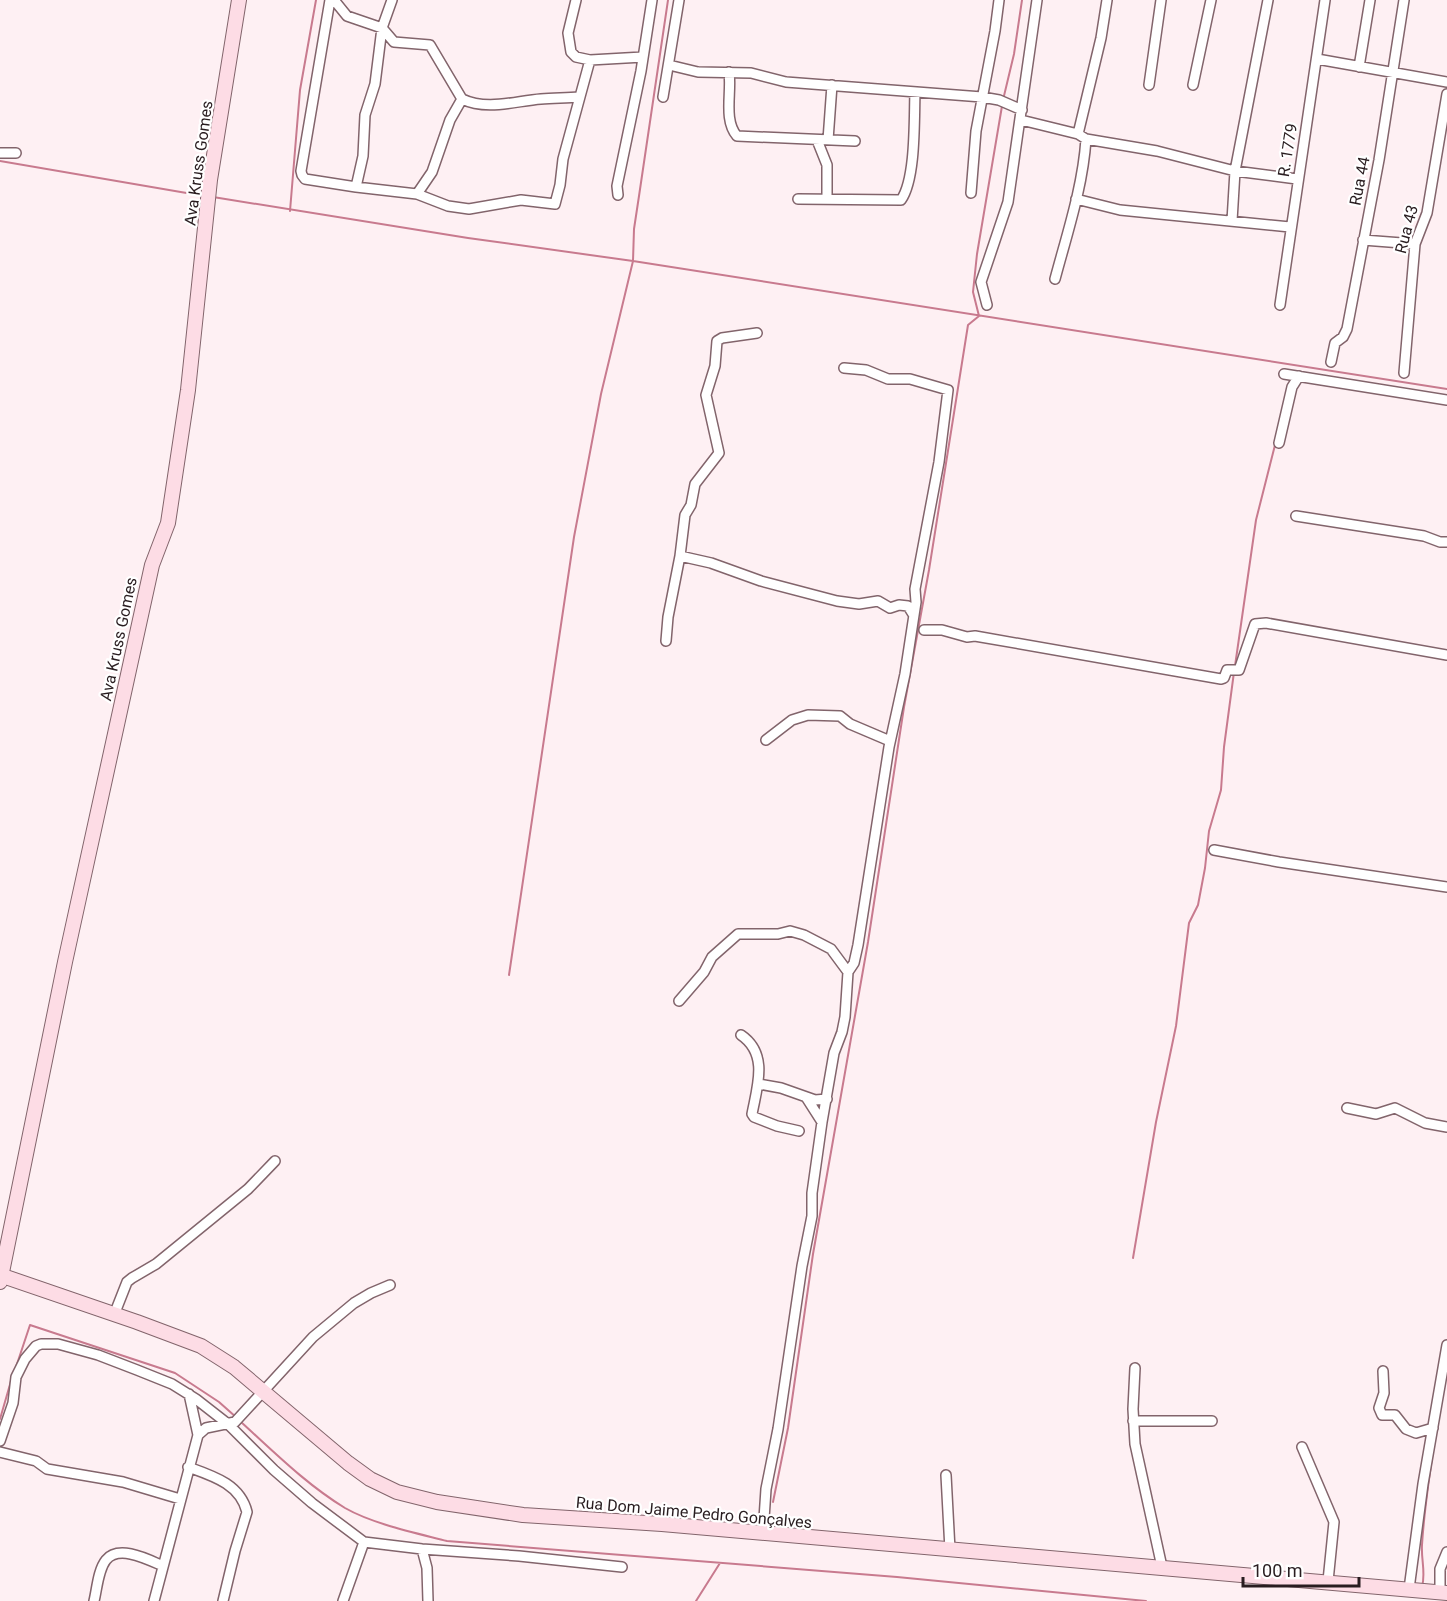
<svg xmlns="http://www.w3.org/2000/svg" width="1447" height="1601" font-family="Roboto,sans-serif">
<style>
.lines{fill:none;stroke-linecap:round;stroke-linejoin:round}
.stream{stroke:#c87a8e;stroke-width:2}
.street-casing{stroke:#82646b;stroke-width:12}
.secondary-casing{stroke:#82646b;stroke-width:16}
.street{stroke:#fff;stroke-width:9}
.secondary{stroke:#fddce5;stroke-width:14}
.labels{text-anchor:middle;stroke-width:4.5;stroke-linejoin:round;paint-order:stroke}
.street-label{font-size:16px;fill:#291d20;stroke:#fff}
</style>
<rect width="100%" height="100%" fill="#fef0f3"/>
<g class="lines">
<!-- stream -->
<path class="stream" d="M1003,100l11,-46 8,-54
M0,161l204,35
M213,197l255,41 165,23 814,128
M290,211l10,-121 16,-90
M1235,666l21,-146 19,-75
M509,975l65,-438 27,-143 32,-133 1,-32 5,-33 29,-196
M1133,1258l23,-136 20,-96 13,-103 9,-18 7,-37 4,-37 12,-41 3,-43 10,-75
M16,1367l14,-42 145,48 44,29 18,16
M0,1419l11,-38
M241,1422c33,30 66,63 104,86 28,16 71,25 102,33l450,36 249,24
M773,1502l15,-74 25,-174 55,-312 36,-235 25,-137 39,-245 11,-9 -6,-24 4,-38 25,-148
M1422,1587c4,-14 -1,-27 0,-42 2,-34 7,-67 12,-101
M696,1601l24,-38"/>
<defs>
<path id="street" d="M330,0l-29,171 1,4 3,4 51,8 61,7 15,-22 18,-52 12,-21c25,12 53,2 79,0 13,-1 26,-1 38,-2
M334,0l13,16 35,12 12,14 36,3 32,54
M576,0l-8,33 3,19 5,5 14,3 53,-3
M1317,59l130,23
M669,65l29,7 53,1 35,9 196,15 17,3 23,10
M1359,67l11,-67
M729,72c3,20 -6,48 8,64l118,5
M1149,85l12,-85
M1193,85l18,-85
M663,97l16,-97
M1021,120l57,14 8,5 71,12 78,20 62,8
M1078,134l23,-96 6,-38
M817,140l10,25v34
M828,140l4,-55
M0,153h16
M356,187l7,-31 2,-41 10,-31 7,-56 10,-28
M971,193l5,-62 19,-100 4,-31
M417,194l31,12 21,3 52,-9 34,4 5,-19 3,-26 27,-99
M618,195l-1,-9 24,-115 11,-71
M798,199l103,1c15,-21 13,-81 14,-108
M1076,199l44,11 170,17
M1232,221l3,-50 33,-171
M1363,240l52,4
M1055,279c12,-45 28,-93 31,-140
M987,305l-6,-23 27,-80 29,-202
M1280,305l45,-305
M1331,362l4,-19 8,-6 4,-8 32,-169 25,-160
M1404,373l11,-129 12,-31 20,-119
M1284,374l163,26
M1279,443l13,-56 7,-11
M1296,516l128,20 16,6h7
M680,556l5,-41 6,-10 4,-21 24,-31 -13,-58 9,-29 2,-25 5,-3 35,-5
M924,630h18l25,7 8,-1 246,43 3,-1 3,-8h12l16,-46 11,-1 181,32
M666,641l2,-24 12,-61 31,7 50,18 76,20 22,3 19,-3 12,7 9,-3 9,1 5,8
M766,740l26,-20 16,-5 32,1 10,8 40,17
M1214,850l65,12 168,25
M679,1001l25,-29 8,-15 26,-23h40l12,-3 14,4 27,14 17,23
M741,1035c28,19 16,52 11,79l2,3 23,9 22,5
M759,1084l22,4 34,12 12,-1
M806,1097l16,25
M1347,1108l29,6 19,-6 30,15 22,4
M114,1315l13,-33 5,-4 24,-14 92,-75 27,-28
M1135,1368l-2,41 2,35 27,123
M1383,1371l1,22 -5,15 3,7h13l11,14 10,4 17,-5
M189,1394l9,41
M1133,1421h79
M0,1441l13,-38 3,-26 9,-18 11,-13 5,-2h17l40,11 39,15 35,14 24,15 32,25 46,46 38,33 52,39 58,7 97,7 103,11
M1302,1447l32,75 -6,59
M0,1452l36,9 11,8 76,13 57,17
M188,1467c25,9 52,17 59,45l-12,39 -12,50
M946,1475l4,75
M763,1534l3,-45 12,-60 24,-163 10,-50v-23l10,-71 12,-69 8,-21 3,-15 3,-45 6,-9 4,-18 31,-198 16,-73 11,-72 -1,-13 24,-127 9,-72 -38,-11h-22l-22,-9 -22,-2
M422,1549l5,19 1,33
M1409,1589l14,-105 24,-139
M1440,1592v-23l7,-17
M94,1601c3,-12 4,-31 12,-41 13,-16 43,0 57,6
M154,1601l44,-166 8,-7 29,-6 78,-85 41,-34 17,-10 19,-8
M343,1601l21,-59"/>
<path id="secondary" d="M0,1275l137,47 64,24 33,21 114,96 22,16 27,13 40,10 86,13 139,9 785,69
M0,1282l65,-320 87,-397 16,-42 20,-133 22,-210 29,-180"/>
</defs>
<!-- street casing -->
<use href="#street" class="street-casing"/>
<!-- secondary casing -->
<use href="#secondary" class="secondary-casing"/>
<!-- street -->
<use href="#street" class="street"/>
<!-- secondary -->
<use href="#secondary" class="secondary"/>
</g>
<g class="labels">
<!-- street labels -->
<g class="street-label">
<text transform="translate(1287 150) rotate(-81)" y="6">R. 1779</text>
<text transform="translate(198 163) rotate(-82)" y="6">Ava Kruss Gomes</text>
<text transform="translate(1359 181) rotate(-79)" y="6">Rua 44</text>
<text transform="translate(1406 229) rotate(-75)" y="6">Rua 43</text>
<text transform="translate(118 639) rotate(-78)" y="6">Ava Kruss Gomes</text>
<text transform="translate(694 1512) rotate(5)" y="6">Rua Dom Jaime Pedro Gonçalves</text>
</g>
</g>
<!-- scale -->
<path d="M1243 1577v9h116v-9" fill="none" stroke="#291d20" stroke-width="3"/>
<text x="1252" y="1577" font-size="18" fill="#291d20" stroke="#ffffff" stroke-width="4.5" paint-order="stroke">100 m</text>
</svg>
